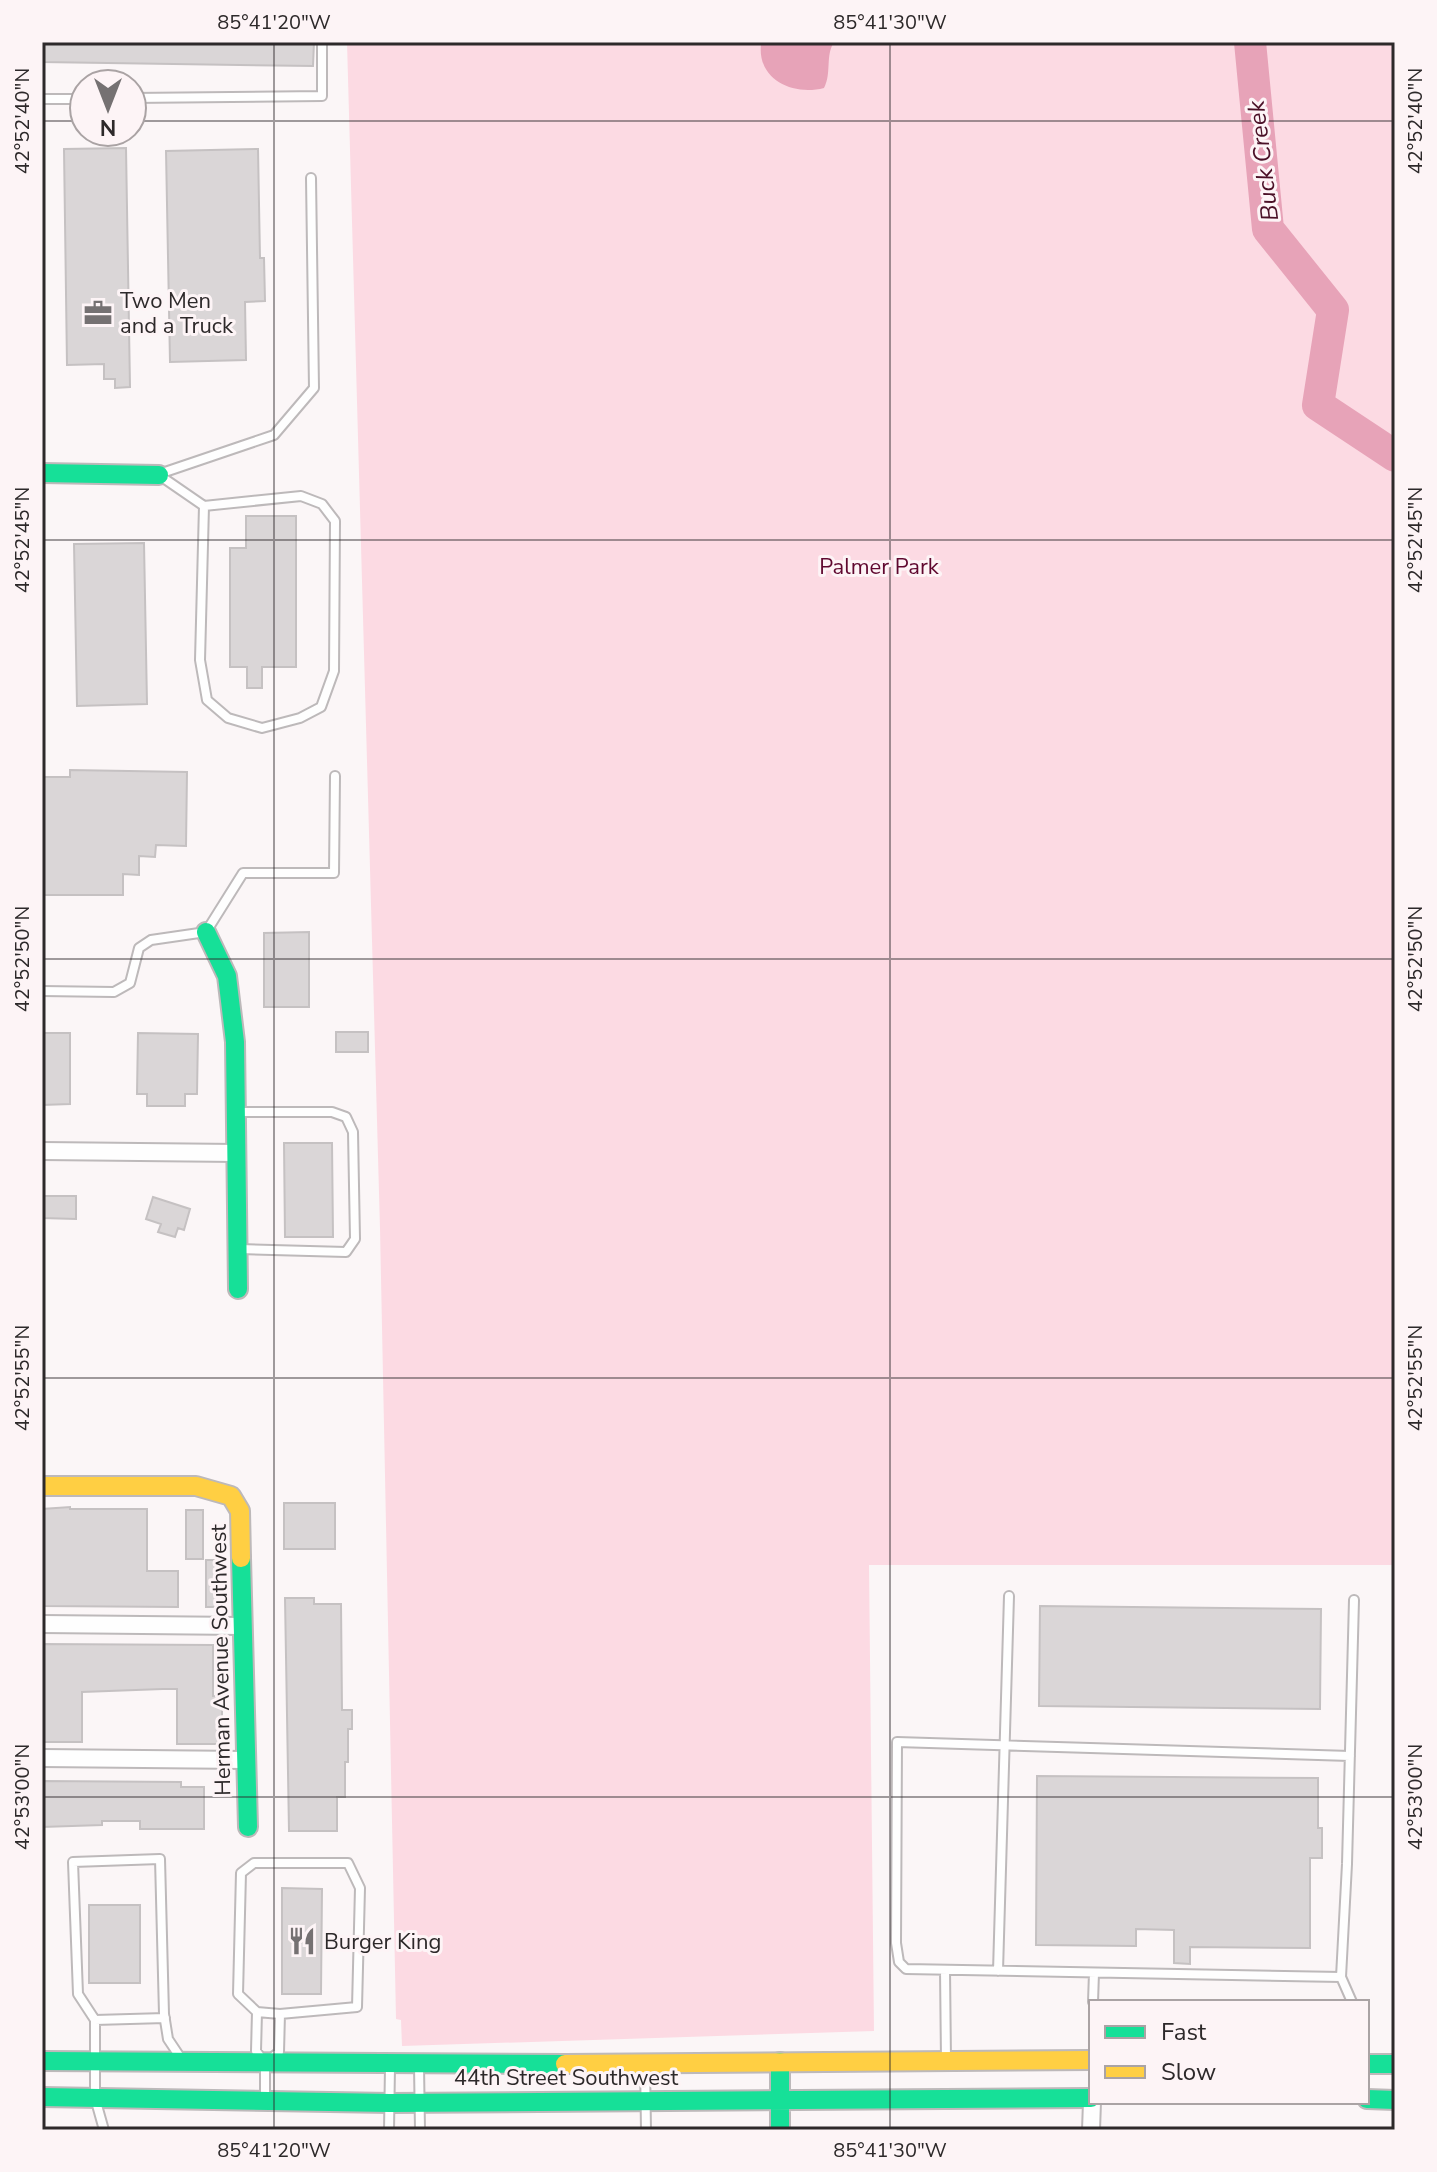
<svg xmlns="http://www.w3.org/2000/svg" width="1437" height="2172" font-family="'Nunito Sans',sans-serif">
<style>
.green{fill:#fcdae3}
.water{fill:#e7a3b8}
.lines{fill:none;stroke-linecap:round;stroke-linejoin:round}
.river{stroke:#e7a3b8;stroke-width:32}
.building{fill:#dad6d7;stroke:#c5c1c2;stroke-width:2}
.lane-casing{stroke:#bdb9ba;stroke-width:12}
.street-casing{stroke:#bdb9ba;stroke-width:20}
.fast-casing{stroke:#bdb9ba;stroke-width:22}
.slow-casing{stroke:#bdb9ba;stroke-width:22}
.lane{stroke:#fefefe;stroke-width:8}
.street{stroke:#fefefe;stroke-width:16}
.fast{stroke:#16e098;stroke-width:18}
.slow{stroke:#ffcf43;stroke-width:18}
.ticks{fill:none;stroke:#2d292a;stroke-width:2;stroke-opacity:0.45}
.labels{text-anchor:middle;stroke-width:6;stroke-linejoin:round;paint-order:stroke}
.poi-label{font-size:22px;fill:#2d292a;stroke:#fdf4f6;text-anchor:start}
.park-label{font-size:22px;fill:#5f082f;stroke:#fdf4f6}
.street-label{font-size:22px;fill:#2d292a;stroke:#fdf4f6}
.water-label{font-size:24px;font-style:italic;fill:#4b1027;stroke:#fdf4f6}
.neatline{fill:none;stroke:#2d292a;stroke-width:3}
.ticks-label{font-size:20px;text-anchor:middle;fill:#2d292a}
</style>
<rect width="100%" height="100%" fill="#fbf6f7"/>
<!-- green -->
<path class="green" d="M347,42h1048v1523h-526l5,466 -472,15 -1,-26 -5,-1 -16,-791z"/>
<!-- water -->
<path class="water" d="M763,42h71c-9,14 -2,31 -10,46 -31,8 -67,-8 -63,-44z"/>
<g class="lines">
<!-- river -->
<path class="river" d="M1250,42l18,187 65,81 -15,95 77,51"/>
</g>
<!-- building -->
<path class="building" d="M42,42h272l-1,24 -271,-4z
M126,148l4,239 -15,1v-9h-11v-15l-37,1 -3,-216z
M258,149l2,109h4l1,43 -20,1 1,58 -76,2 -4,-211z
M246,516h50v151h-34v21h-15v-21h-17v-119h16z
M144,543l3,161 -70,2 -3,-162z
M70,770l117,2 -1,74 -30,-1 -1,12 -16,-1v19l-16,-1v21h-81v-118h28z
M309,932v75h-45v-74z
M336,1032h32v20h-32z
M42,1033h28v71l-28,1z
M138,1033l60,1 -1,60h-12v12h-38v-12h-10z
M284,1143h48l1,94h-48z
M42,1196h34v23l-34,-1z
M153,1197l37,12 -6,21 -6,-2 -3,9 -17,-5 3,-8 -15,-5z
M284,1503h51v46h-51z
M70,1507v2h77v62h31v36l-136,-1v-97z
M186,1510h17v49h-17z
M206,1560h14v47h-14z
M285,1598h29v6h27l1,106h10v19h-4v33h-3v35h-8v34h-48z
M1040,1606l281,3 -1,100 -281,-3z
M42,1644l171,1v51h9v48h-45v-55h-14l-81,3v50h-40z
M1037,1776l281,2v50h4v30h-12v90l-120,-1v17l-16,-1v-33l-38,-1v17l-100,-1z
M42,1781l139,1v5h23v42h-64v-8h-38v4l-60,2z
M282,1888l40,1 -1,105h-39z
M89,1905h51v78h-51z"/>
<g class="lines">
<defs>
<path id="lane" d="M132,98l190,-2v-54
M42,99h42
M159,474l115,-39 40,-47 -3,-210
M159,475l45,31 -4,154 7,40 21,18 34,10 38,-10 21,-11 13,-36 1,-150 -13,-17 -21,-8 -97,10
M42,991l72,1 16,-9 9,-35 12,-8 55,-8 37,-59h91l1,-97
M237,1112h95l14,5 7,15 2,107 -9,13 -106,-3
M945,1970l1,90
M998,1971l11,-375
M1341,1977l-435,-8 -7,-7 -3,-19 1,-201 453,14
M1093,2002l1,-29
M1352,2002l-11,-25 6,-113 7,-264
M257,2012l23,2
M95,2020l70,-2
M645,2064l1,66
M419,2066l1,64
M265,2100v-37l-9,-12 1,-39 -19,-18 3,-121 13,-10h94l12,25 -3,119 -77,7 -1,38 -5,4
M104,2130l-9,-32v-78l-17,-26 -5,-132 87,-3 4,155 4,25 12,18
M389,2130l1,-63"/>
<path id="street" d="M42,1151l195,2
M42,1624l200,2
M42,1758l203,2
M1091,2130l1,-28"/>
<path id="fast" d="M42,473l117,2
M206,932l21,44 8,66 3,247
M241,1558l7,269
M42,2061l523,3
M780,2062v68
M1367,2064h28
M42,2097l348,6 701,-5
M1367,2099l28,1"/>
<path id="slow" d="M42,1486h154l35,10 9,15 1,47
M565,2064l526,-4"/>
</defs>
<!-- lane casing -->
<use href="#lane" class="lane-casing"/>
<!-- street casing -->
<use href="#street" class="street-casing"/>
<!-- fast casing -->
<use href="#fast" class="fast-casing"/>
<!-- slow casing -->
<use href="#slow" class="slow-casing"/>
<!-- lane -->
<use href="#lane" class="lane"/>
<!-- street -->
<use href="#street" class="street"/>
<!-- fast -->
<use href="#fast" class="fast"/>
<!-- slow -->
<use href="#slow" class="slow"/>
</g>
<!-- ticks -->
<path class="ticks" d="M274,42v2088M890,42v2088M42,121h42M132,121h1263M42,540h1353M42,959h1353M42,1378h1353M42,1797h1353"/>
<!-- icons -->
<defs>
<symbol id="office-bare" viewBox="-9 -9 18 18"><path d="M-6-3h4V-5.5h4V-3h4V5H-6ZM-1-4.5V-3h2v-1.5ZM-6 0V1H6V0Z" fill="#757172" stroke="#fdf4f6" stroke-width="2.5" paint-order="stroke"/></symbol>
<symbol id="restaurant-bare" viewBox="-9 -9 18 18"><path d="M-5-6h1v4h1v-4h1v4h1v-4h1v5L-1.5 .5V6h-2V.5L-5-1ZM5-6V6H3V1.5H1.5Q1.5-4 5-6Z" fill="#757172" stroke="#fdf4f6" stroke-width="2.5" paint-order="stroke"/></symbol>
</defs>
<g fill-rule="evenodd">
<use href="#office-bare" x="78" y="293" width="40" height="40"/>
<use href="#restaurant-bare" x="282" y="1921" width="40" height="40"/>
</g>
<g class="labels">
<!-- poi labels -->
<g class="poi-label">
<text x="120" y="308">Two Men<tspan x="120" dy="25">and a Truck</tspan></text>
<text x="324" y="1949">Burger King</text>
</g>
<!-- park labels -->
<g class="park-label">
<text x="879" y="574">Palmer Park</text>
</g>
<!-- street labels -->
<g class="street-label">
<text transform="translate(220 1660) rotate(-91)" y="8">Herman Avenue Southwest</text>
<text x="566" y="2085">44th Street Southwest</text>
</g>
<!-- water labels -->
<g class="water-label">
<text transform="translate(1263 161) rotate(-97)" y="8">Buck Creek</text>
</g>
</g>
<!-- border -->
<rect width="1437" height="2172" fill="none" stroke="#fdf4f6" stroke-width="88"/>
<!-- legend -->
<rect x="1089" y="2000" width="280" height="104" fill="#fdf4f6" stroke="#aaa3a4" stroke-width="2"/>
<rect x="1105" y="2026" width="40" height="12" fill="#16e098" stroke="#aaa3a4" stroke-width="2"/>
<text x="1161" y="2040" font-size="24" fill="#2d292a">Fast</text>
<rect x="1105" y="2066" width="40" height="12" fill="#ffcf43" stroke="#aaa3a4" stroke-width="2"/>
<text x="1161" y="2080" font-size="24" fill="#2d292a">Slow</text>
<!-- north arrow -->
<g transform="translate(108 108) rotate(180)"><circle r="38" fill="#fdf4f6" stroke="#aaa3a4" stroke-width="2"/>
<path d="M0-6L14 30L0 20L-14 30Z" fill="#757172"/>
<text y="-12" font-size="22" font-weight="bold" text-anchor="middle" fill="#2d292a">N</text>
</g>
<rect x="44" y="44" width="1349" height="2084" class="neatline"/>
<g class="ticks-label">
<text x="274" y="29">85°41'20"W</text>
<text x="890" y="29">85°41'30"W</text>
<text transform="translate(1415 121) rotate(-90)" y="7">42°52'40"N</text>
<text transform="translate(22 121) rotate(-90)" y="7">42°52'40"N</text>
<text transform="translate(22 540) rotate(-90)" y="7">42°52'45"N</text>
<text transform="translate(1415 540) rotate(-90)" y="7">42°52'45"N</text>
<text transform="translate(1415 959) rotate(-90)" y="7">42°52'50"N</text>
<text transform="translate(22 959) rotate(-90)" y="7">42°52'50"N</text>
<text transform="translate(22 1378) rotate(-90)" y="7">42°52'55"N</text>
<text transform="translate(1415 1378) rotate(-90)" y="7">42°52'55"N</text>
<text transform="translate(1415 1797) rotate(-90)" y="7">42°53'00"N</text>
<text transform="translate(22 1797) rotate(-90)" y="7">42°53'00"N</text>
<text x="274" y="2157">85°41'20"W</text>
<text x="890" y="2157">85°41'30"W</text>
</g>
</svg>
